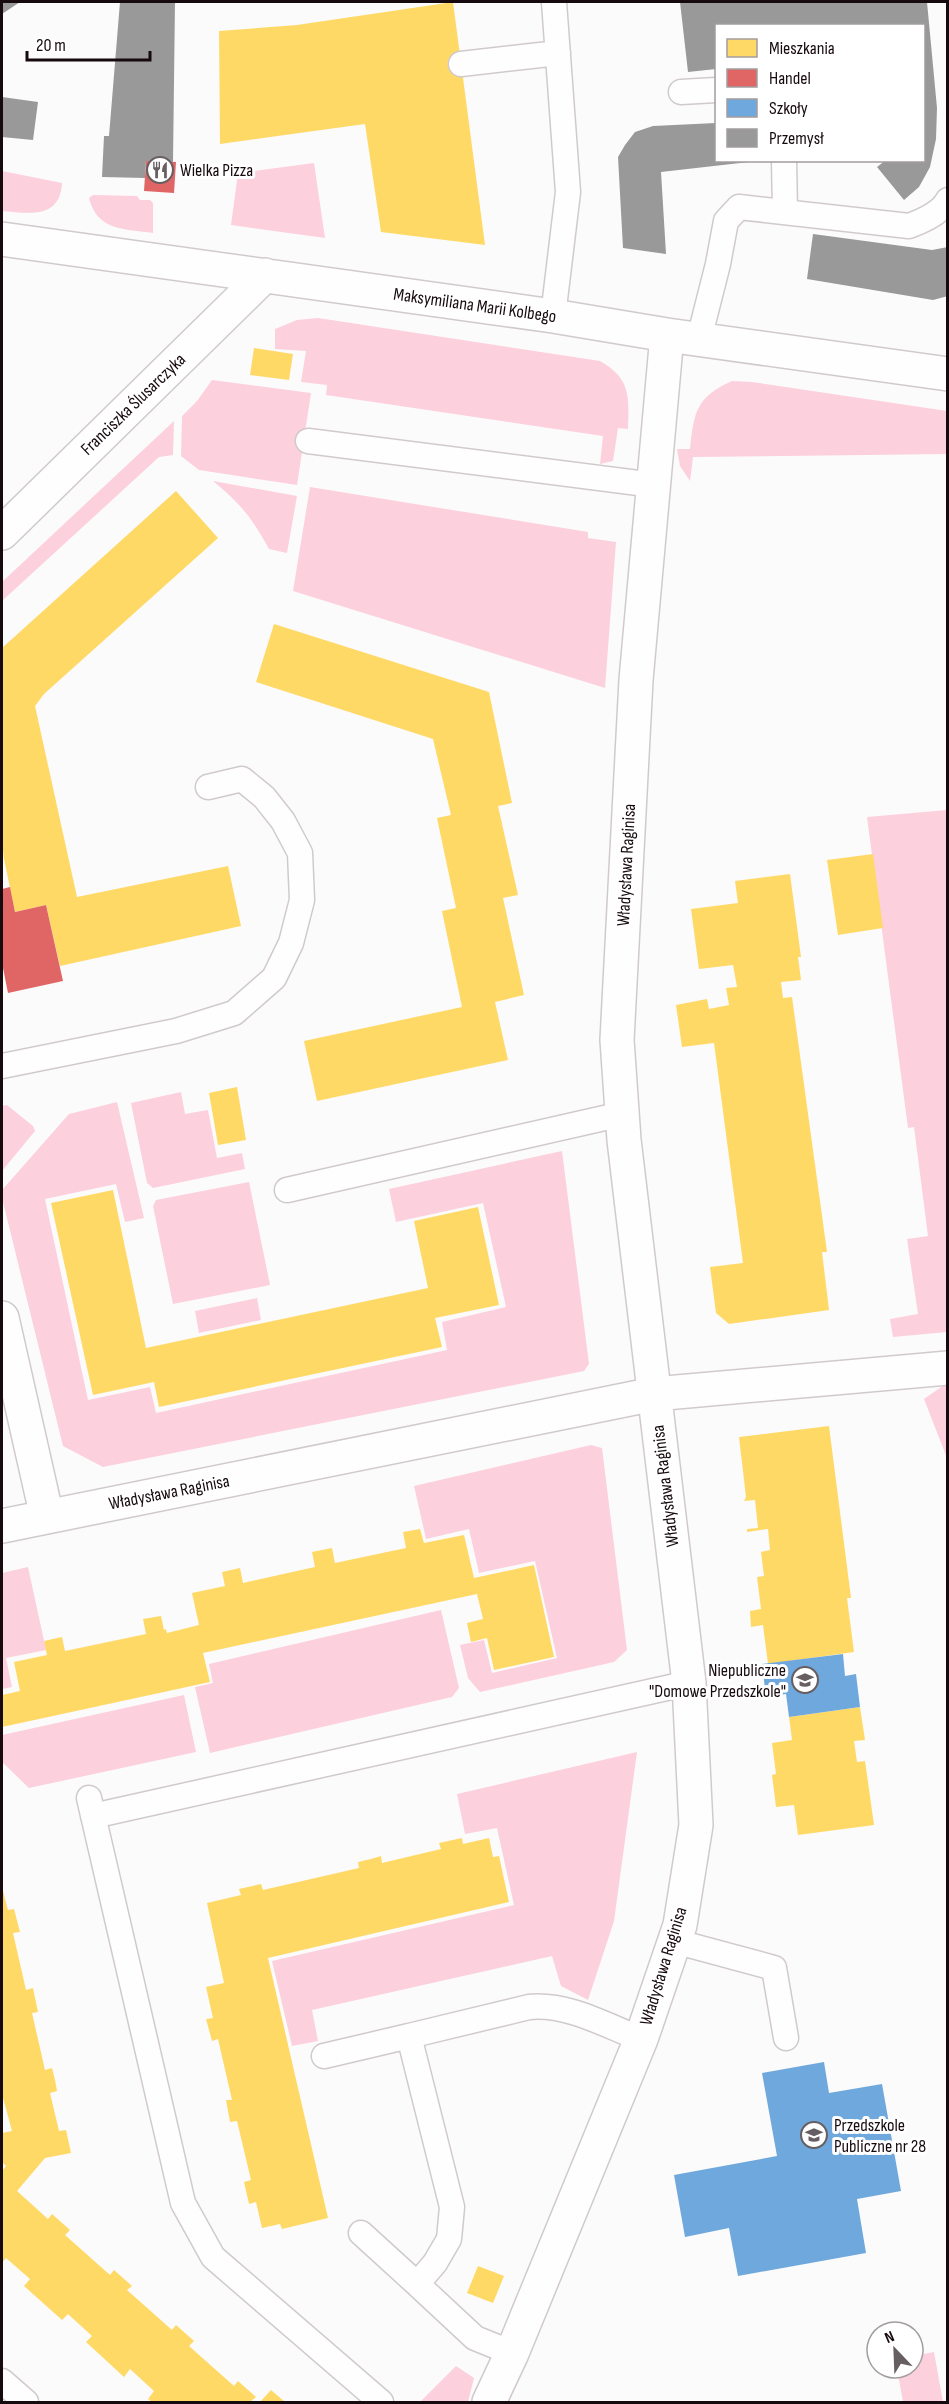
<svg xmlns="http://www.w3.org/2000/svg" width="949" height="2404" font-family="'Sofia Sans Condensed',sans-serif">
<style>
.green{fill:#fdd0de}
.homes{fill:#ffd966}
.shops{fill:#e06666}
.schools{fill:#6fa8dc}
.industry{fill:#999}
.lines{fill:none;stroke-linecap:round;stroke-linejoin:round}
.service-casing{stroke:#d1cacc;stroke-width:27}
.minor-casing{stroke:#d1cacc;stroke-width:36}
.service{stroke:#fefefe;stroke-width:24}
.minor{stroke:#fefefe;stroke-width:33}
.labels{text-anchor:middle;stroke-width:6;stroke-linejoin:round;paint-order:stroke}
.poi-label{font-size:18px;fill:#170a0e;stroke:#fff;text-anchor:start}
.street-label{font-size:18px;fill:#170a0e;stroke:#fff}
</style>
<rect width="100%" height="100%" fill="#fbfbfb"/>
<!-- green -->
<path class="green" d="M314,163l11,75 -94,-13 7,-52z
M2,171l60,12c-2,37 -34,30 -60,28z
M93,195l44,1 3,4h10l3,3v30c-28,-4 -56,-2 -64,-35z
M318,318l282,43c31,18 29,35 28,68l-10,-1 -5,33 -13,3 3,-28 -277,-41 1,-10 -26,-3 5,-31 -31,-2v-20l22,-9z
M212,380l99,13 -14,92 -98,-15 -18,-14 1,-40 15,-15z
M732,381l20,1 195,29v43l-254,3 -3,24 -10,-15 -3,-17h13c4,-37 6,-52 42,-68z
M174,421l-1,34 -14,2 -157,144v-19z
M213,481l84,15 -10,57 -18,-4c-17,-31 -28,-45 -56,-68z
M310,487l278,45v6l28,4 -11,146 -312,-97z
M947,810v522l-54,5 -3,-18 28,-5 -11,-75 21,-3 -14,-109 -6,1 -41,-311z
M181,1092l4,22 23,-4 9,48 25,-5 3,16 -92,19 -6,-5 -16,-80z
M117,1102l27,116 -19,4 -9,-38 -71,15 43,201 62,-13 6,26 291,-63 -5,-28 64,-15 -23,-104 -87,19 -7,-33 173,-38 27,213 -5,7 -481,96 -40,-21 -61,-248v-8l67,-76z
M7,1105l26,21 2,5 -33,40v-65z
M249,1182l21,103 -97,19 -20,-98 3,-6z
M257,1298l4,22 -62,13 -4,-22z
M947,1383v75l-23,-59z
M591,1445l11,3 25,202 -13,12 -134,30 -12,-14 -8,-33 24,-5 8,33 65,-15 -22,-97 -56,12 -10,-44 -43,10 -12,-53z
M28,1567l18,83 -40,8 6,29 -10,2v-116z
M441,1610l18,78 -7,9 -242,56 -15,-66 18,-4 -4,-19z
M184,1695l12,57 -167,36 -27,-26v-27z
M637,1752l-23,169 -26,79 -27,-14 -9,-30 -240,54 6,31 -26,5 -20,-85 242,-56 -17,-77 -32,6 -8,-40z
M934,2352l9,50h-40l-6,-34h16v-12z
M456,2366l18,12 -6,24h-48z"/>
<!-- homes -->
<path class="homes" d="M453,2l32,243 -104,-13 -16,-108 -145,20 -1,-113 78,-6z
M254,348l39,6 -4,26 -39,-5z
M176,491l42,47 -174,156 -9,12 42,191 151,-31 13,60 -181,40 -14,-61 -31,7 -11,-53 -2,-16v-195z
M274,624l215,68 23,111 -14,3 20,89 -15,3 21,97 -29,7 13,58 -191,41 -13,-60 158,-34 -20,-96 14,-3 -19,-90 14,-3 -18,-76 -177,-57z
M873,854l10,74 -45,7 -11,-75z
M790,874l11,83h-3l3,23 -20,2 2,16 9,-1 35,255h-5l7,58 -100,14 -13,-11 -6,-46 33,-4 -29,-220 -32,4 -6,-42 31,-6 2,10 20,-4 -3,-17 11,-1 -4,-22 -34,4 -8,-60 47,-6 -3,-22z
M237,1087l9,53 -28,5 -9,-52z
M113,1190l33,158 282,-60 -14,-67 64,-14 21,98 -64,13 7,29 -283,60 -5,-25 -61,13 -42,-192z
M829,1426l22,172h-4l7,54 -86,12 -5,-39 -12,2 -1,-16 11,-2 -4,-32 7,-1 -3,-24 9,-2 -2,-21 -21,3v-3l11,-1 -3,-28 -11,1 2,-4 -7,-60z
M420,1529l4,14 40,-8 10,43 60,-13 20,92 -60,13 -7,-32 -16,4 -4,-19 16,-4 -6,-25 -274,59 7,29 -208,45v-32l18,-4 -6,-29 33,-7 -3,-14 18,-4 3,14 81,-17 -3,-15 18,-3 3,14 2,-1 1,4 32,-8 -7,-32 33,-7 -3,-14 18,-4 3,15 72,-16 -3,-15 20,-4 3,15 71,-15 -3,-16z
M860,1707l5,33 -11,1 3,21 8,-1 9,64 -76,10 -4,-30 -18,2 -4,-32 4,-1 -4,-31 20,-3 -3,-23z
M462,1838l1,6 26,-6 4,19 6,-1 10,46 -241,56 60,260 -46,11 -2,-5 -18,4 -6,-26 -7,2 -5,-22 7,-2 -14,-59 -7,1 -4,-22h6l-14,-61 -6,2 -6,-22 7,-1 -7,-31 18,-4 -17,-80 34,-8 -2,-6 22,-5 2,6 96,-22 -1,-6 13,-3 10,-3 1,7 59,-14 -2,-6z
M2,1887l6,23 6,-1 6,23 -7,1 13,57 7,-2 5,24 -6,1 13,57 7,-2 3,12 2,11 -7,2 9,38 7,-1 5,23 -26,5 -28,33 31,28 4,-5 18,16 -5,5 45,40 4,-5 18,16 -5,4 45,40 4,-5 18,16 -5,5 45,40 4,-5 18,16 -6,5h-98l-4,-3 6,-8 -24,-22 -6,8 -38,-35 6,-6 -24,-22 -6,6 -38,-34 6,-7 -24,-21 -4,5v-92l4,-5 -4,-4v-29l10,-2 -10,-37z
M478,2266l26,10 -11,27 -26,-10z
M271,2390l14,12h-25z"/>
<!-- shops -->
<path class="shops" d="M146,161l30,1 -2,31 -30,-2z
M10,887l5,25 31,-7 17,76 -55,12 -6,-30v-74z"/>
<!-- schools -->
<path class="schools" d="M843,1654l2,22 11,-2 4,33 -71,10 -3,-23 -20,3 -4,-33z
M824,2062l5,31 53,-9 19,107 -44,8 9,54 -128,23 -9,-48 -44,9 -11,-62 103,-19 -15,-83z"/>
<!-- industry -->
<path class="industry" d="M2,2h18l-18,12z
M120,2h55l-2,160 -27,-1 -1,17 -43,-1 2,-41h5z
M680,2h247l10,106 -1,31 -6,28 -11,20 -15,13 -27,-33 9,-7h38v-134h-208v43l-28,3z
M2,97l36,5 -5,38 -31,-3z
M716,123v37l33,2 -88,10 5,82 -43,-6 -5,-91 7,-12 10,-13 18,-6z
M813,234l119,16 16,-3v49l-15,4 -126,-21z"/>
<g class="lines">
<defs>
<path id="service" d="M461,64l97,-11
M681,92l35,-2
M784,160l1,52
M553,316l15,-124 -14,-190
M699,339l19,-75 8,-43 13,-14 170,19c14,-5 32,-13 39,-26
M308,441l346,44
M2,1066l174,-35 58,-18 40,-35 17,-35 11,-43 -2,-47 -17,-32 -19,-24 -22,-18 -34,8
M287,1190l335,-76
M89,1798l94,405 30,54 168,145
M93,1816l596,-133
M674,1941l100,27 12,70
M324,2056l85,-20
M361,2233l56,51
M512,2353l-37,-15 -58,-54 18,-21 14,-24 3,-32 -43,-171 120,-29c38,-4 76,18 112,32
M2,2381l24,21"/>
<path id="minor" d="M2,239l551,77 114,19 281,39
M2,533l263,-258
M2,1318l45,199
M2,1526l652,-132 294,-26
M489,2402l23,-49 129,-314 39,-114 16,-100 -7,-142 -65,-543 -7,-100 19,-360 31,-345"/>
</defs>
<!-- service casing -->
<use href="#service" class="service-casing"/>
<!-- minor casing -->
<use href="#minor" class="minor-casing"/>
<!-- service -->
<use href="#service" class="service"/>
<!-- minor -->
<use href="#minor" class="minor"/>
</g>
<!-- icons -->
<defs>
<symbol id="restaurant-ring" viewBox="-11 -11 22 22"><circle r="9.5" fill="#fff" stroke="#675e61" stroke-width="1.5"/><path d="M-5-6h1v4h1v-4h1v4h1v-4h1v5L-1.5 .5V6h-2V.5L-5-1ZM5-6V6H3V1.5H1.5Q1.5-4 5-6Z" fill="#675e61"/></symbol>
<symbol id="school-ring" viewBox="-11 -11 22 22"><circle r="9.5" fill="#fff" stroke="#675e61" stroke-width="1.5"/><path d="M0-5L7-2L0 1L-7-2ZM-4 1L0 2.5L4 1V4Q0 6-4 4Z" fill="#675e61"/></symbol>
</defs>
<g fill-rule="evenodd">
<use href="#restaurant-ring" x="145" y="155" width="30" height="30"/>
<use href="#school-ring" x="790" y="1665" width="30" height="30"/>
<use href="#school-ring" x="799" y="2120" width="30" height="30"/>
</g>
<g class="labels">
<!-- poi labels -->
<g class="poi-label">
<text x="180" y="176">Wielka Pizza</text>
<text x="786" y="1676" text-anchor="end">Niepubliczne<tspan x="786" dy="21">"Domowe Przedszkole"</tspan></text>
<text x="834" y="2131">Przedszkole<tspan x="834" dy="21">Publiczne nr 28</tspan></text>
</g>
<!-- street labels -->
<g class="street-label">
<text transform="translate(475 305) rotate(8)" y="6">Maksymiliana Marii Kolbego</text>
<text transform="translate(133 404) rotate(-44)" y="6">Franciszka Ślusarczyka</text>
<text transform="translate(626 865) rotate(-87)" y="6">Władysława Raginisa</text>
<text transform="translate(665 1486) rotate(-97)" y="6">Władysława Raginisa</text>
<text transform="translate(169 1492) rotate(-11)" y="6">Władysława Raginisa</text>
<text transform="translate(663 1966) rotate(-73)" y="6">Władysława Raginisa</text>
</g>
</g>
<!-- border -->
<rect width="949" height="2404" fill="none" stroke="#170a0e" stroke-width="6"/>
<!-- legend -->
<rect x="715" y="24" width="210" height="138" fill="#ffffff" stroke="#a29d9f" stroke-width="1.5"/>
<rect x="727" y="39" width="30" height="18" fill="#ffd966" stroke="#a29d9f" stroke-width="1.5"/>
<text x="769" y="54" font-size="18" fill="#170a0e">Mieszkania</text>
<rect x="727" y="69" width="30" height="18" fill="#e06666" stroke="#a29d9f" stroke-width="1.5"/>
<text x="769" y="84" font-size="18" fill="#170a0e">Handel</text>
<rect x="727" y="99" width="30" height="18" fill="#6fa8dc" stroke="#a29d9f" stroke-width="1.5"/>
<text x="769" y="114" font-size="18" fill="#170a0e">Szkoły</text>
<rect x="727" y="129" width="30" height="18" fill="#999999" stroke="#a29d9f" stroke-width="1.5"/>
<text x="769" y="144" font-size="18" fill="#170a0e">Przemysł</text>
<!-- north arrow -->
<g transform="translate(895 2350) rotate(337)"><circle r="28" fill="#ffffff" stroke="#a29d9f" stroke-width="1.5"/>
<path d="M0-4.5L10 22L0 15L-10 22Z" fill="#675e61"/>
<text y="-9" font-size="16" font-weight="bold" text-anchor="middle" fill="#170a0e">N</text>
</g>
<!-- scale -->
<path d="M27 51v9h123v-9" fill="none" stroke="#170a0e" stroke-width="3"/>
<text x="36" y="51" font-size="18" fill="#170a0e" stroke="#ffffff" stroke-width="4.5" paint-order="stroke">20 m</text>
</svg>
